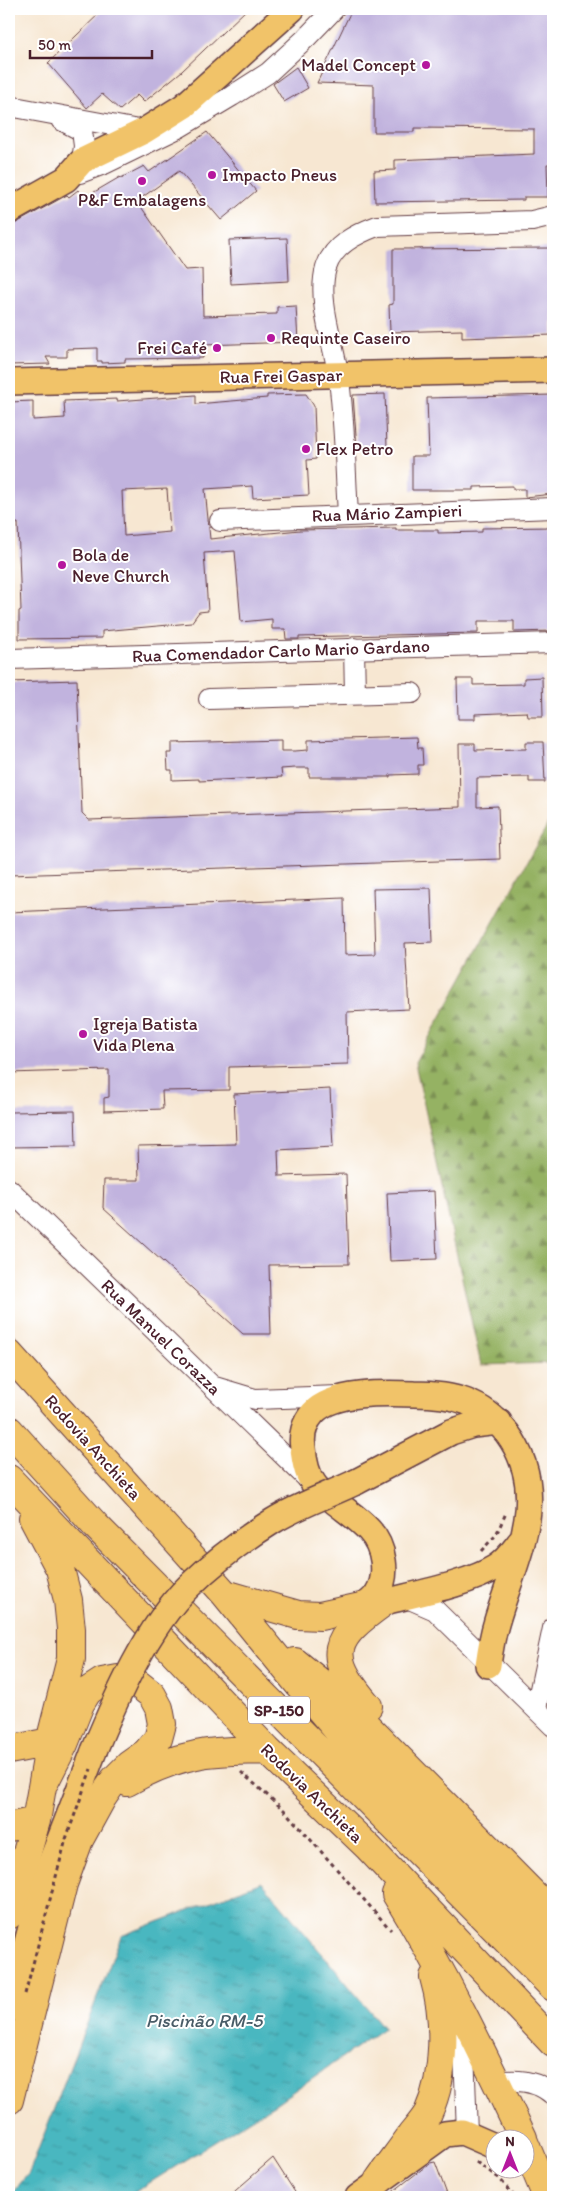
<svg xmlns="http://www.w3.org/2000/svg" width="562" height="2206" font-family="Itim,sans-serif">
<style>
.forest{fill:url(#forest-firs);stroke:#706848}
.water{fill:url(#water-ripples);stroke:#496b76}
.building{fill:#c1b3de;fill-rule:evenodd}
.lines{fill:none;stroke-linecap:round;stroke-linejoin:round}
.minor-casing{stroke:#643d44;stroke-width:22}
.major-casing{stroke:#643d44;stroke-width:28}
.highway-casing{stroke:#643d44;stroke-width:30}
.path{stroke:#643d44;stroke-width:3;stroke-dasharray:4 4;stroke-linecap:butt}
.minor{stroke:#fff;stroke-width:20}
.major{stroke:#f1c369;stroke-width:25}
.highway{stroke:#f1c369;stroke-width:28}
.major-bridge-casing{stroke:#643d44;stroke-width:28;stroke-linecap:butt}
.path-bridge{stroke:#643d44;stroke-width:3;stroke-dasharray:4 4;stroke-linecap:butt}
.major-bridge{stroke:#f1c369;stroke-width:25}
.poi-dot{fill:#b5179e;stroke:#fff;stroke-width:2}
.labels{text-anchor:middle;stroke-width:4;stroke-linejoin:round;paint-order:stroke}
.shield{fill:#fff;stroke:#80626b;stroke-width:1}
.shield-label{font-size:16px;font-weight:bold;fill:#4a1f2b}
.poi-label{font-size:18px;fill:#4a1f2b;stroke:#fff;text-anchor:start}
.street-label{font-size:18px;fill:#4a1f2b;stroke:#fff}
.water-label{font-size:19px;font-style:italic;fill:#495c67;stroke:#fff}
</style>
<defs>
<pattern id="forest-firs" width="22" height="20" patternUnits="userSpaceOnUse" patternTransform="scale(1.25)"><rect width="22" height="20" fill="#95b264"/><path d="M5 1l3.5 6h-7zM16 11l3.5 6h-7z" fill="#7c9053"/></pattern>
<pattern id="water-ripples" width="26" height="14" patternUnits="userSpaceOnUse" patternTransform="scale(1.25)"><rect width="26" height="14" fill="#48b7c0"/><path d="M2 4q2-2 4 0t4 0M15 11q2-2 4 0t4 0" fill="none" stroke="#3e949c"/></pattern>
</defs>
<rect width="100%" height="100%" fill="#fff"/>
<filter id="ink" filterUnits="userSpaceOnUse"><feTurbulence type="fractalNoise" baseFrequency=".02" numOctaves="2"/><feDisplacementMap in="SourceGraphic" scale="10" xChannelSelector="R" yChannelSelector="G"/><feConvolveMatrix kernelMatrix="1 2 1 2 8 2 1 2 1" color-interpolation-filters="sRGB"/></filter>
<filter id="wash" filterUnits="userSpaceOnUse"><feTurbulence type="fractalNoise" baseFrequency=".0096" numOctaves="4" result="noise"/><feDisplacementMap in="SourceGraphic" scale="20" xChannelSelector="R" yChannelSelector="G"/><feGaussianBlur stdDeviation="1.12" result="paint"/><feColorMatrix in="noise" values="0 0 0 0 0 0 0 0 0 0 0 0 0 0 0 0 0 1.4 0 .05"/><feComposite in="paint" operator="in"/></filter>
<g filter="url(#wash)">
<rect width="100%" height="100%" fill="#f7e7d2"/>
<!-- forest -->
<path class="forest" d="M553,815v548l-72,2 -66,-302z"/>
<!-- water -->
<path class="water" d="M262,1882l122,146 -109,76 -148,93h-118l20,-24 92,-237z"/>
<g id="blocks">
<!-- building -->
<path class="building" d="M104,9h143l-65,62 -38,31 -7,-7 -17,15 -18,-16 -15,14 -39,-45z
M352,9h201v155h-6l1,33h-24v3l-149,2 -1,-31 21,-1v-10l139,-6v-25l-120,-1v4h-40v-47l-57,-2z
M296,67l12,21 -24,14 -11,-18z
M207,132l49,59 -35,29 -42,-49 -42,30 48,69 17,-1 1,47 74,-2v-7l19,-1 2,36 -95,3v13l-78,1v3l-23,1v-2h-5v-13l-30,1v8h-21l4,7 -41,1v-138l58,-32 2,2 9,-7 6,8 36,-21 1,1 23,-12 5,6z
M287,238l2,43 -58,3 -2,-44z
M553,248v87l-91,3v-8l-72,2 -1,-27 4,-1v-55z
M306,394l8,12 2,53 -9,1 2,35 -56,3 -1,-12 -47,3 5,50 90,-9 96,-2v2h42v3l44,-1v-4l71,-1v104l-39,1v-11h-36v12l-179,4v2h-13l-1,-10h-13v-10l-31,3 -6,-71 -31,2 4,58 -9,1 -8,11 -89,8v7l-83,1v-28l2,-1 -3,-87 -9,1v-122l24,-1v19l32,-2 -1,-17 53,-2v2l79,-6v9l71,-6v-3zM167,489l3,43 -46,4 -2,-45z
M385,394l2,53 -30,1 -4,-53z
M553,395v99l-28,3v-8h-12v-3l-39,1v3h-62v-34h17l-2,-58z
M542,677l1,40h-15l-1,-5 -52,2v5h-17l-1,-40h16v6l51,-1v-6z
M77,680l5,133 7,7 371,-13 -1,-63h16v6l51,-1v-7h17l2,40h-16v-5l-52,1v29l21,-1 2,53 -491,16v-193z
M417,737l1,11h4l1,17h-5v9l-28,1v2h-81v-9h-14l-14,1 1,8 -83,4v-2l-27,1v-10h-4l-1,-17h5v-10l109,-3v11h14l13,-1v-10z
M431,888l2,54 -28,1 4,66 -62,3 1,52 -119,3v23l-67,1 1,18 -59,2v-13l5,-1v-27l-100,3v-161l335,-14 1,57 30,-1 -2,-65z
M330,1089l3,58 -55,3 1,26 67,-2 3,90 -80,1 2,69h-28l-140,-126 1,-28h35l-1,-34 98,-2 -2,-50z
M75,1111l1,35 -65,1 -1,-35z
M434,1191l3,68 -47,2 -3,-68z
M273,2158l25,39h-70z
M435,2162l13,35h-62l44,-34z"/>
</g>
</g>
<g filter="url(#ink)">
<use href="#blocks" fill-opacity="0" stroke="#643d44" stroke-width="1"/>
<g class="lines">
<defs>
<path id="minor" d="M9,106l135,25
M61,120l21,11 2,15 -2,15
M80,173l24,-9 76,-37 52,-31 36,-23 38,-35 28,-29
M348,514c-3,-46 -3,-94 -10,-141 -5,-31 -21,-74 -12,-105 7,-23 30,-34 51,-42l155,-5 21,-5
M220,521l333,-13
M354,648l1,46
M9,659l544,-16
M209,699l203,-6
M9,1189l303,294
M215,1387l40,12 84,-3
M405,1597l30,13 118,116
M536,1708l17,-80
M463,2021l4,113
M497,2082c20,-3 41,-1 56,13"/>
<path id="major" d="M9,211l57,-32 16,-18 62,-30 40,-25 108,-97
M9,382l544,-12
M356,1482l95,-50 22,-7 26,-3
M384,1602c31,-8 85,-18 112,-35 10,-6 17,-16 24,-25
M364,1607c4,-4 10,-8 13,-13 12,-19 7,-48 -8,-64 -10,-11 -24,-20 -35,-29 -6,-5 -16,-10 -20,-17 -7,-9 -10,-24 -11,-36 -2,-12 1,-25 10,-35 20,-22 73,-20 101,-19 39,0 69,7 93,39 46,62 7,127 -11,191 -4,13 -6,27 -8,41
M9,2009l34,-126 51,-132
M358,2197l87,-63 17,-2 32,14"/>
<path id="highway" d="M9,1354l216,240 75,92 46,54 207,208
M9,1430l87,96 457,461
M9,1479l258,271 101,97 185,196
M225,1594l73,21 22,1 55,-12
M295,1662l43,35 215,217
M368,1706c-44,-51 -36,-67 16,-104
M9,1750l41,-8
M127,1782c21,-12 44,-22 69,-27 22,-5 48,-4 71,-5
M9,1827l27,-6
M396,1894c48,78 88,161 127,244
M9,1915l27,-94 14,-79 21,-83v-30l-3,-29 -8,-31 -27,-51
M9,2100l54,-216 16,-44 23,-42 13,-19 14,-14 17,-12 12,-14 4,-15 -3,-16 -7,-13 -14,-11 -20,-5 -16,3 -14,9 -8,13 -16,40 -19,37
M524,2142l23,55
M378,2181c11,-16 23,-31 34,-47 5,-6 12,-14 16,-21 18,-40 18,-95 6,-136"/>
</defs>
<!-- minor casing -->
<use href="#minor" class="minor-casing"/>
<!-- major casing -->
<use href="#major" class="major-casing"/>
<!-- highway casing -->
<use href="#highway" class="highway-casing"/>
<!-- path -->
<path class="path" d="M481,1551l15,-16 10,-22
M241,1772l43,38 107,120
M476,2162l23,16 16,19"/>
<!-- minor -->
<use href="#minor" class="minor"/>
<!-- major -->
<use href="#major" class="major"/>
<!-- highway -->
<use href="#highway" class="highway"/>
<defs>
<path id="major-bridge" d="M94,1751c22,-53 53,-124 95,-165 25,-24 55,-47 84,-65 26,-16 56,-26 83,-39"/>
</defs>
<!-- major-bridge casing -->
<use href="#major-bridge" class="major-bridge-casing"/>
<!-- path-bridge -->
<path class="path-bridge" d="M25,1994l41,-155 25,-70"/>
<!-- major-bridge -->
<use href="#major-bridge" class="major-bridge"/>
</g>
</g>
<!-- markers -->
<g class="poi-dot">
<circle cx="426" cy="65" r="5"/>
<circle cx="212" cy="175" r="5"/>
<circle cx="142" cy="181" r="5"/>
<circle cx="271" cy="338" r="5"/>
<circle cx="217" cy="348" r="5"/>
<circle cx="306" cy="449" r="5"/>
<circle cx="62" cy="565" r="5"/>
<circle cx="83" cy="1034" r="5"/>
</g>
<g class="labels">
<!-- shield labels -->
<rect class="shield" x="248" y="1696.5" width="62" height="27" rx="4"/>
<g class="shield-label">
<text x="279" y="1716">SP-150</text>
</g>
<!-- poi labels -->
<g class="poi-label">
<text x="416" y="71" text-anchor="end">Madel Concept</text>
<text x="222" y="181">Impacto Pneus</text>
<text x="142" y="206" text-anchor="middle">P&amp;F Embalagens</text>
<text x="281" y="344">Requinte Caseiro</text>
<text x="207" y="354" text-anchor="end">Frei Café</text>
<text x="316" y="455">Flex Petro</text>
<text x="72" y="561">Bola de<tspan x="72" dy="21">Neve Church</tspan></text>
<text x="93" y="1030">Igreja Batista<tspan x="93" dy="21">Vida Plena</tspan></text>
</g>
<!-- street labels -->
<g class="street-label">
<text transform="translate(281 376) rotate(-1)" y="6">Rua Frei Gaspar</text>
<text transform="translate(387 513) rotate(-2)" y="6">Rua Mário Zampieri</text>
<text transform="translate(281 651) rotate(-2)" y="6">Rua Comendador Carlo Mario Gardano</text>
<text transform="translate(161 1337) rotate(44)" y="6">Rua Manuel Corazza</text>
<text transform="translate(93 1447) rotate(48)" y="6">Rodovia Anchieta</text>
<text transform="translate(312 1793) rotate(44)" y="6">Rodovia Anchieta</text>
</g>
<!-- water labels -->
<g class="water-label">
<text x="204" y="2027">Piscinão RM-5</text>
</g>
</g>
<!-- margin -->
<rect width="562" height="2206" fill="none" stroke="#fff" stroke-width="30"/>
<!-- north arrow -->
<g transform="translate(510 2154)"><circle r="24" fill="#ffffff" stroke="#b7a5aa"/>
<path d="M0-4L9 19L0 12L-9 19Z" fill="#b5179e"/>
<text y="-8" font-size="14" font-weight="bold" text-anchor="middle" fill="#4a1f2b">N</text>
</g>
<!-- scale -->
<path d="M30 50v8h122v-8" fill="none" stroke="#4a1f2b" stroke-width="2.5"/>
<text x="38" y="50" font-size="15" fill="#4a1f2b" stroke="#ffffff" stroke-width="4" paint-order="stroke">50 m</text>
</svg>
